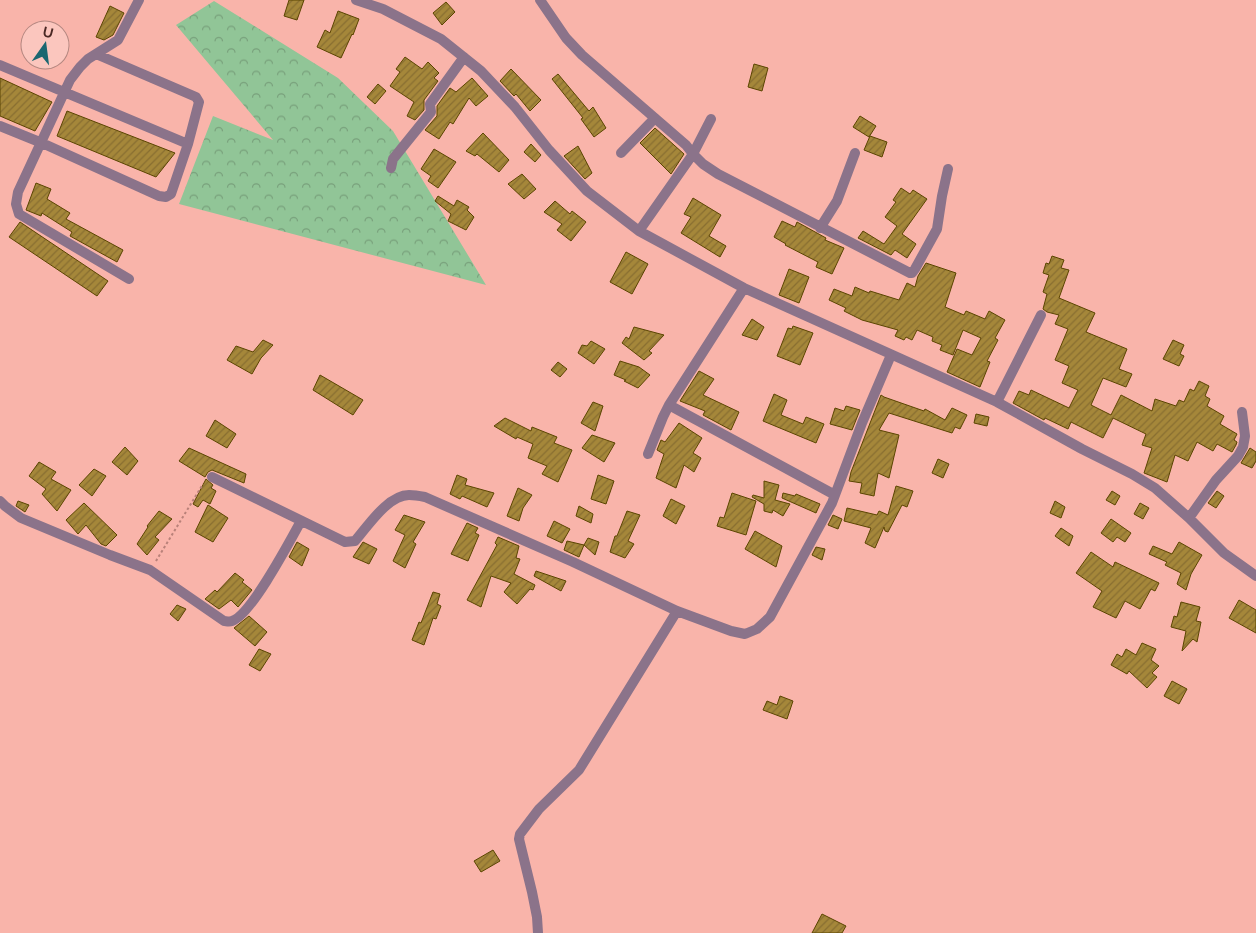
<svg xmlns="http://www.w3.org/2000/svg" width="1256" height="933" font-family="Raleway,sans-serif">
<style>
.forest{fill:url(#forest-crowns)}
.building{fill:url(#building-hatch);stroke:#5b4501}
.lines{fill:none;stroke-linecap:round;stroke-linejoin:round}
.path{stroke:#b98179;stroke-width:2;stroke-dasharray:2.5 2.5;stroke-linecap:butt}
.minor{stroke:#8b738a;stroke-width:10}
</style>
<defs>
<pattern id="forest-crowns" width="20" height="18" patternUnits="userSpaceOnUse" patternTransform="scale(1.25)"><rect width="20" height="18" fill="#91c597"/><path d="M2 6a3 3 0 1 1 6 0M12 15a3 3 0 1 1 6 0" fill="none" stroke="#78a07b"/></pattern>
<pattern id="building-hatch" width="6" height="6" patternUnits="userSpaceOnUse" patternTransform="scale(1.25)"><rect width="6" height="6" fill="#a5873a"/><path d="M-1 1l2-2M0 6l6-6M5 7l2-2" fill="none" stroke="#886e31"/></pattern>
</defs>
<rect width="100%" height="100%" fill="#f9b4aa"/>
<!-- forest -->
<path class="forest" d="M214,1l124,77 55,53 93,154 -307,-81 34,-88 60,24 -97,-115z"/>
<!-- building -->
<path class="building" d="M289,0h15l-7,20 -13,-4z
M446,2l9,10 -13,13 -9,-12z
M110,6l14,7 -11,22 -9,5 -8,-3z
M338,11l21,8 -6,16 -1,-1 -11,24 -24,-11 8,-17 5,3z
M405,57l17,12 6,-7 11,11 -5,5 4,3 -14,19v10l-9,10 -8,-4 7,-14 -24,-16 10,-14 -4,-3z
M754,64l14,4 -6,23 -14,-4z
M511,69l30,31 -11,11 -14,-17 -2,2 -14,-15z
M558,74l31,37 4,-4 13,21 -12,9 -13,-18 2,-1 -31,-39z
M0,78l52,24 -17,29 -35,-15z
M472,78l16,18 -12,10 -7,-8 -16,26 -3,-2 -11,17 -14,-9 12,-14v-10l13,-18 6,4z
M378,84l8,7 -11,13 -8,-7z
M67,111l108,42 -19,24 -99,-41z
M860,116l16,10 -7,11 -16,-10z
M655,128l29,26 -13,20 -31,-31z
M483,133l26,27 -10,12 -22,-18 -2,2 -9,-5z
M870,136l17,6 -5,15 -18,-7z
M531,144l10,11 -6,7 -11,-10z
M578,146l14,27 -7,6 -21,-23z
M434,149l22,13 -18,26 -10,-7 3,-5 -10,-7z
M522,174l14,15 -12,10 -16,-15z
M36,183l15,6 -4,10 23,14 -4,6 57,31 -6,12 -47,-26 2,-4 -30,-19 -1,3 -15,-6z
M901,188l9,6 3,-4 14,9 -25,35 14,10 -9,14 -12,-8 -4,5 -33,-17 5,-7 21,13 13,-18 -12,-9 11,-15 -3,-2z
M438,196l16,10 3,-6 12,7 -2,3 7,7 -8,13 -18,-9 3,-7 -16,-13z
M693,198l28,17 -12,21 17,10 -6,11 -39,-24 10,-16 -7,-3z
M555,201l15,13 2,-3 14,11 -15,19 -14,-11 5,-6 -18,-12z
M782,221l13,6 2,-5 29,16 -1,2 19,8 -12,26 -16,-7 2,-5 -33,-17 1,-1 -12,-7z
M20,222l88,59 -11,15 -88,-59z
M626,252l22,12 -16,30 -22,-12z
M1052,256l12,4 -3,8 8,2 -10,28 36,15 -9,19 41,17 -8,20 13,5 -6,13 -23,-9 -12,27 20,10 10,-20 31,16 3,-12 21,7 3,-6 5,2 6,-13 4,2 5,-10 10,5 -4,10 5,3 -3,7 17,10 -4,8 17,10 -3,6 3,2 -1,3 -4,7 -15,-8 -4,7 -16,-9 -9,19 -13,-6 -8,27 -23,-9 8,-25 -10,-3 4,-11 -33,-16 -10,20 -32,-16 -3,7 -23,-11 -1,2 -31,-17 6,-12 10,4 2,-5 38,18 9,-18 -16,-7 7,-17 -14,-6 13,-31 -13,-5 4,-9 -12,-3 -4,-3 4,-15 -4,-2 6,-17 -6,-2 3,-10 3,1z
M926,263l30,10 -11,34 19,8 2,-4 19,8 4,-8 16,9 -10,18 3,2 -11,21 3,1 -10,25 -33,-15 10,-23 15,6 9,-17 -18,-8 -10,25 -13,-5 2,-5 -10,-4 1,-4 -16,-7 -5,10 -6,-3 -2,3 -9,-4 3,-6 -36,-10 -18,-9 2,-3 -17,-8 5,-11 18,7 3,-9 14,6 1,-2 29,9 8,-17 8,4 3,-11z
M789,269l20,8 -10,26 -20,-8z
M752,319l12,8 -7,13 -15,-5z
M793,326l20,7 -13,32 -23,-9 11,-28 4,1z
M634,327l30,8 -15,16 3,2 -8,7 -22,-17 4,-6 3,2z
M263,340l10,5 -12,13 -9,16 -25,-14 9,-14 17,6z
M1173,340l11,5 -4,9 4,2 -5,10 -16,-7z
M591,341l14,8 -11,15 -16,-11 4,-8 5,1z
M620,361l19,6 11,8 -12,13 -14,-7 2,-1 -12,-5z
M558,362l9,7 -7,8 -9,-7z
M699,371l15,8 -11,16 36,17 -8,18 -28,-15 2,-4 -25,-10z
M320,375l43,25 -10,15 -40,-25z
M774,394l13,6 -6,15 22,9 3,-7 18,7 -8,19 -53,-22z
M881,395l3,2 40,14 1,-2 20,11 7,-12 15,7 -7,14 -5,-2 -3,6 -63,-20 -10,17 20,5 -10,43 -11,-5 -4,23 -14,-3 2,-10 -13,-2 2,-9z
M593,402l10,4 -8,25 -14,-8z
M846,406l14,4 -8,20 -22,-6 5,-16 9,3z
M976,414l13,3 -2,9 -13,-3z
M505,418l26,13 1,-4 25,10 -3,6 18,7 -14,32 -16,-8 5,-8 -19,-8 5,-14 -16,-7 -1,2 -22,-13z
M215,420l21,14 -9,14 -21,-12z
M679,423l23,15 -9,15 8,5 -7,14 -10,-7 -8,23 -20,-10 8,-24 -7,-4 4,-10 4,2z
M592,435l23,8 -11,19 -22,-14z
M125,447l13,14 -11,14 -15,-13z
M189,448l57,26 -2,9 -32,-13 -4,2 -3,5 -26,-16z
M1250,448l6,4v9l-4,7 -11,-5z
M938,459l11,5 -6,14 -11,-5z
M39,462l17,10 -5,7 20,11 -14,21 -15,-17 4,-5 -17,-13z
M94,469l12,7 -14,20 -13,-11z
M457,475l10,4 -2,6 29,8 -7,14 -25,-11 -2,3 -10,-5z
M598,475l16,6 -8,23 -15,-5z
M206,479l7,6 -2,3 5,3 -6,13 -7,-4 -5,7 -5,-3z
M764,481l15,4 -4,15 15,4 -7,12 -10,-6 -1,3 -8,-2v-7l-12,-7 1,-2 11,3z
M896,486l17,5 -6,16 -5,-2 -14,27 -3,-1 -1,-4 -9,21 -10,-5 6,-15 -27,-7 3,-13 30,7 2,-4 9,4z
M518,488l14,7 -9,13 -4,13 -12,-5z
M1112,491l8,5 -5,9 -9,-5z
M1217,491l7,5 -8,12 -8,-5z
M732,493l24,8 -10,34 -29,-9 3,-9 4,1z
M783,493l12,3 1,-2 24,10 -4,9 -34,-15z
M671,499l14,7 -9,18 -13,-8z
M18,501l11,4 -4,7 -9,-6z
M1055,501l10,6 -4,11 -11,-5z
M84,503l33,32 -11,11 -5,-2 -15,-19 -8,9 -12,-14z
M1140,503l9,5 -6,11 -9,-5z
M208,505l20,13 -15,24 -18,-10z
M579,506l14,8 -2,9 -15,-7z
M159,511l13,8 -17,18 4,3 -12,15 -10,-11 11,-17 -1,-1z
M627,511l13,4 -12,26 6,3 -9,14 -15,-6 5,-16h2z
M404,515l21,7 -12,20 3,2 -11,24 -12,-7 12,-26 -10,-5z
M833,515l9,4 -4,10 -10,-4z
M1111,519l20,14 -6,9 -8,-5 -4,5 -12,-9z
M554,521l16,8 -8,14 -15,-7z
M467,523l11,5 -3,5 4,2 -11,26 -17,-7z
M1061,528l12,8 -4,10 -14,-10z
M755,531l27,15 -6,21 -31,-18z
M498,537l21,9 -3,12 4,1 -6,15 21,11 -2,5 -3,-1 -13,15 -13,-12 7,-9 -20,-7 -10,31 -14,-7 30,-55 -2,-2z
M588,538l11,4 -4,13 -11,-10z
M567,541l17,4 -5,12 -15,-7z
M297,542l12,7 -7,17 -13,-9z
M363,542l14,7 -8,15 -16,-7z
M1179,542l23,13 -11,19 -5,16 -9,-6 4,-11 -16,-8 2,-3 -18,-8 4,-8 19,8z
M816,547l9,2 -3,11 -10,-5z
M1091,552l22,15 2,-5 44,21 -4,8 -4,-2 -11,20 -15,-8 -9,17 -23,-11 9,-16 -26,-18z
M536,571l30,10 -5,10 -27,-15z
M235,573l9,7 -2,2 10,8 -14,17 -7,-7 -12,9 -14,-10 10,-9 2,2z
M433,592l7,2 -3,10 4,2 -5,13 -3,-1 -9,27 -12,-5 7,-18 2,1z
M1239,600l17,10v23l-27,-15z
M1181,602l19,5 -4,14 5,1 -4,20 -4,-3 -11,12 4,-20 -15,-4 3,-11 3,1z
M177,605l9,4 -8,12 -8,-7z
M249,616l18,16 -12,14 -21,-18z
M1142,643l14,6 -5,11 8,6 -7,7 5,4 -10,11 -18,-17 -2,3 -16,-9 6,-11 5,3 4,-8 10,6z
M259,649l12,5 -11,17 -11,-6z
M1172,681l15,8 -8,15 -15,-8z
M780,696l13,5 -6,18 -24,-9 4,-9 10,4z
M493,850l7,11 -19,11 -7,-11z
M822,914l24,12 -4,7h-30z"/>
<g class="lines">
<!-- path -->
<path class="path" d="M156,561l47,-77"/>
<!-- minor -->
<path class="minor" d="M356,0l27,9 58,30 40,32 34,36 34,43 38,41 52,40 105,57 253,114 85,47 50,25 23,14 34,30 35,35 32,23
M540,0l26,38 16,17 104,90 7,9 -54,77
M0,65l188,79
M711,119l-18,35 10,10 15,10 192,99h2l3,-4 22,-40 5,-33 6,-27
M0,126l42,17 117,53 7,1 5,-3 17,-50 11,-42 -3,-5 -100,-43
M621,153l34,-35
M391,168l2,-9 38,-47 -1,-8 34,-47
M820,228l17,-27 18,-48
M129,279l-110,-65 -3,-10 2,-12 52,-112 10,-13 8,-8 30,-19 21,-40
M997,402l44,-87
M669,405l166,90
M648,454l15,-37 6,-12 75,-117
M212,477l133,65 10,-1c13,-15 33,-46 54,-46 5,0 11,1 16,2l148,65 104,49 54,20 14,3 12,-5 13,-12 62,-114 30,-80 29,-68
M0,501l5,5 16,12 89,37 40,15 74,51c2,0 5,1 8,0 19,-6 58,-80 69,-100
M1189,518l27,-38 22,-24 5,-9 2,-11 -3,-24
M538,933l-1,-16 -5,-25 -13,-53 1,-5 19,-25 40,-39 98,-159"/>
</g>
<!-- north arrow -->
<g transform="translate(45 45) rotate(14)"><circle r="24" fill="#fbc6be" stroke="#b48780"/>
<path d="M0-4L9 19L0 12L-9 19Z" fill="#1b6771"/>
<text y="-8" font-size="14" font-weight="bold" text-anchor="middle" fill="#4a2824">U</text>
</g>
</svg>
